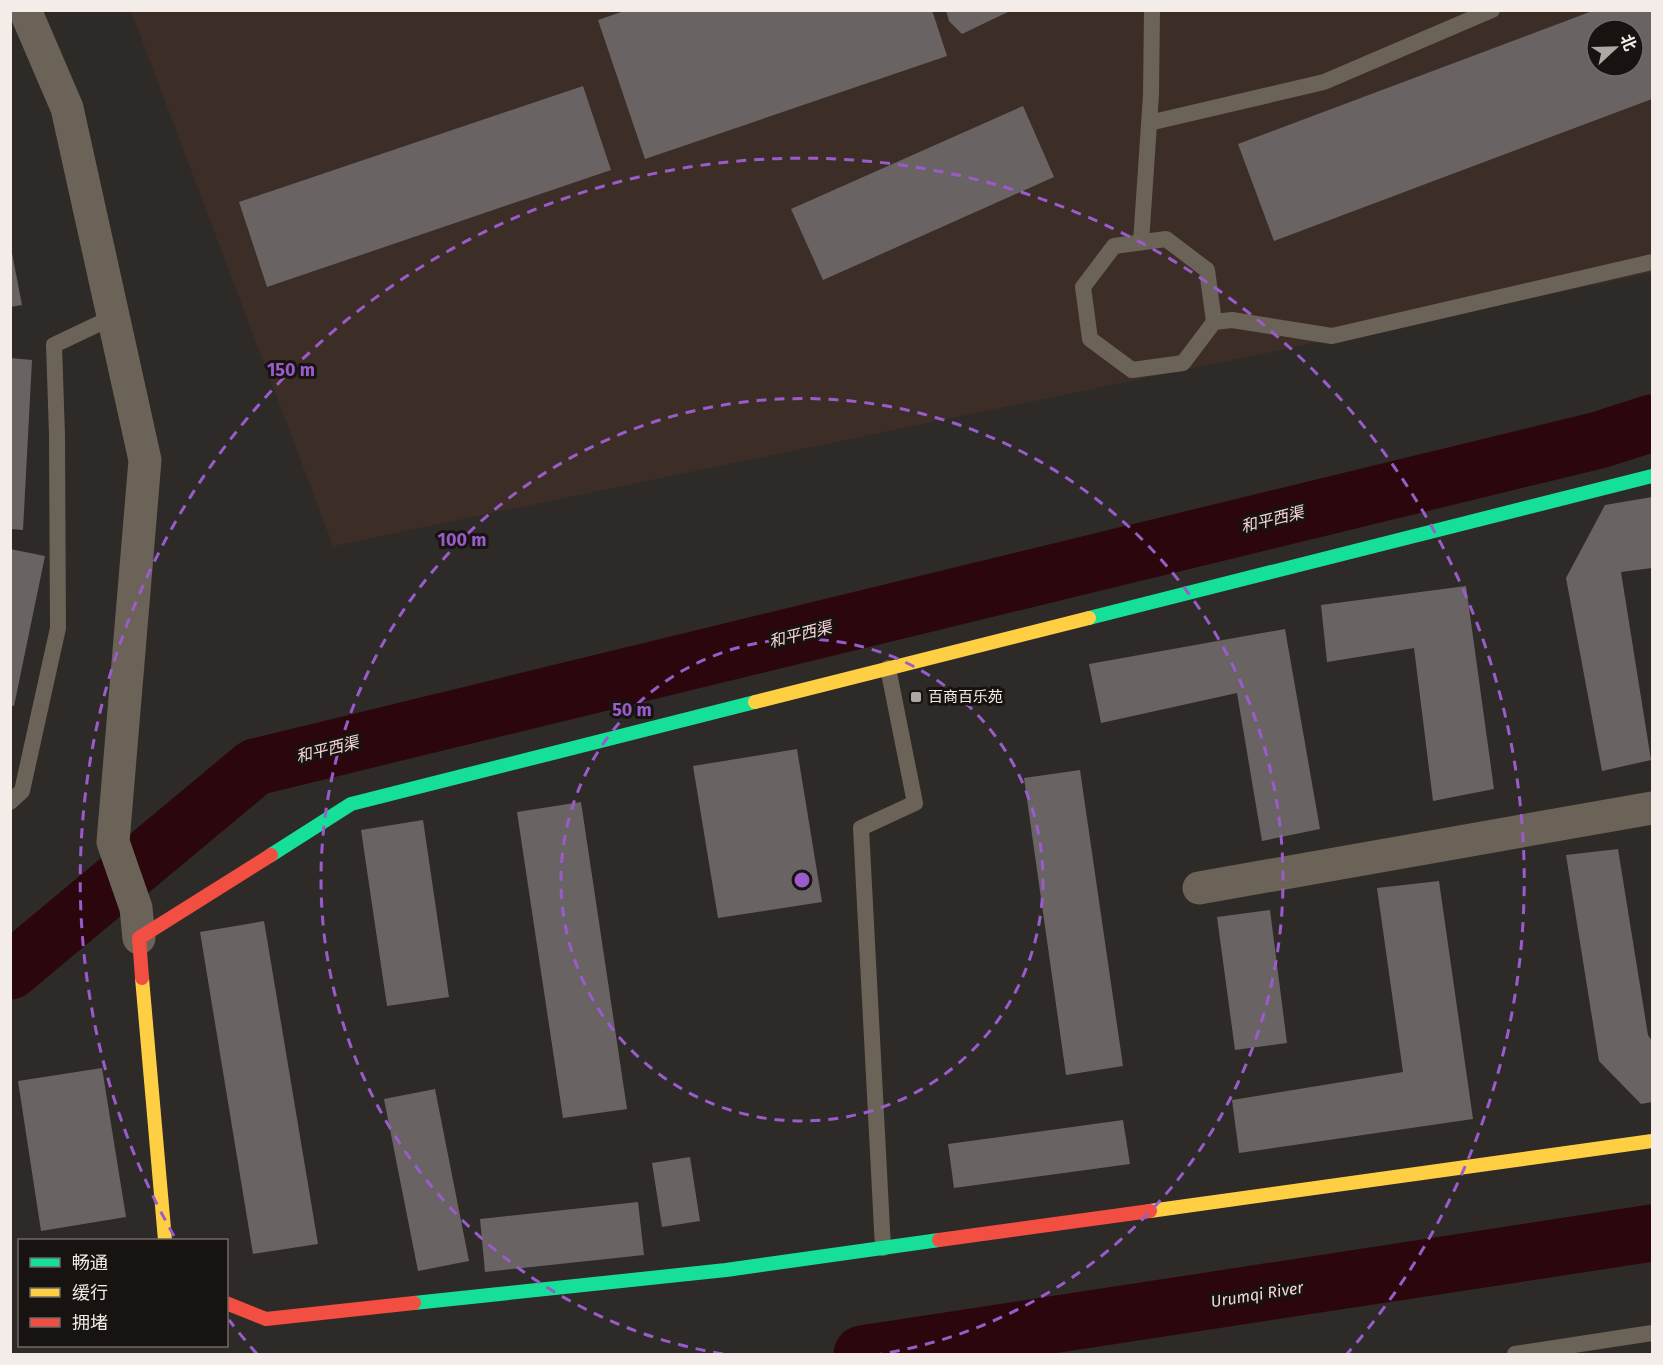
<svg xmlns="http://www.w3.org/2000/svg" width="1663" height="1365" font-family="'Fira Sans','Noto Sans SC',sans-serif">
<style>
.built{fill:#3c2e27;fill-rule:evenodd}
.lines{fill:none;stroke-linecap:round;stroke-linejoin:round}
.river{stroke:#2b060d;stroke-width:57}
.building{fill:#696463;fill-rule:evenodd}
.lane{stroke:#6b6258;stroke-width:16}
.street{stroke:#6b6258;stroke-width:33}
.fast{stroke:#16e098;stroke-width:14}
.slow{stroke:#ffcf43;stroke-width:14}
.jam{stroke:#f24e42;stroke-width:14}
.ring{fill:none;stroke:#995cca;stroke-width:3;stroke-dasharray:10 8}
.poi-dot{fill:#aea8a5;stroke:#171310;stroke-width:2}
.labels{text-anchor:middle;stroke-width:6;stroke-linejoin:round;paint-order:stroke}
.poi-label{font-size:15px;fill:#f3ece9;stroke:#171310;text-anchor:start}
.water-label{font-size:16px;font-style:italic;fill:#f9d5d8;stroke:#171310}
.centre{fill:#995cca;stroke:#171310;stroke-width:3}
.ring-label{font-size:18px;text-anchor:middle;font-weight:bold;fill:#995cca;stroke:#171310;stroke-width:6;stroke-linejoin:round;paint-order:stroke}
</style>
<rect width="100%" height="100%" fill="#2e2a28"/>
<!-- built -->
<path class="built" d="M131,11h1521v262l-1319,273zM1597,30h36v36h-36z"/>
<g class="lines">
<!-- river -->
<path class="river" d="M10,971l245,-204 1344,-327 53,-17
M862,1354l790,-121"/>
</g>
<!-- building -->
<path class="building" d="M627,10h305l15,46 -302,103 -47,-139z
M946,10h66l-50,24 -13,-13z
M1595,10h57v89l-378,142 -36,-97zM1597,30h36v36h-36z
M583,86l28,84 -344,117 -28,-85z
M1023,106l31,71 -231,103 -32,-71z
M10,243l12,62 -12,2z
M10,358l22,2 -9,170 -13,-1z
M1652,497v71l-31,4 30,188 -49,11 -36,-193 39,-73z
M10,549l35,7 -31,150 -4,-1z
M1466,586l28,203 -61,12 -19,-153 -87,14 -6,-57z
M1285,629l35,200 -58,12 -25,-148 -136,30 -12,-59z
M797,749l25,153 -104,16 -25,-152z
M1080,770l43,296 -57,9 -42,-297z
M581,802l46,307 -64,9 -46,-306z
M423,820l26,177 -62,9 -26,-176z
M1618,849l30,186 4,6v61l-11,2 -42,-43 -33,-206z
M1439,881l34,238 -234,34 -7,-53 171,-28 -26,-184z
M1270,910l17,133 -52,7 -18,-133z
M264,921l54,323 -65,10 -53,-322z
M102,1068l24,149 -85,14 -23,-150z
M435,1089l34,172 -51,10 -34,-172z
M1123,1120l7,44 -176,24 -6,-44z
M690,1157l10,64 -38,6 -10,-64z
M638,1202l6,53 -159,17 -5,-53z"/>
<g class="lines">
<!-- lane -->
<path class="lane" d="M1149,123l175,-41 168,-72
M1141,242l10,-147 1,-85
M1214,322l-7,-52 -41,-31 -52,7 -31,41 7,52 42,31 51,-7 31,-41 18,-2 100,16 320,-74
M10,802l12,-11 36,-163 -1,-193 -3,-90 59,-28
M883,1248l-22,-420 54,-25 -27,-135
M1515,1354l137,-21"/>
<!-- street -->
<path class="street" d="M25,10l42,98 78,352 -32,382 23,66 3,30
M1199,888l453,-80"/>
<!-- fast -->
<path class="fast" d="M1089,618l563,-142
M271,855l80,-51 404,-102
M414,1303l312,-33 213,-30"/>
<!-- slow -->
<path class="slow" d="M755,702l334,-84
M142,978l23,262
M1150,1211l502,-70"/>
<!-- jam -->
<path class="jam" d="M142,978l-3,-40 132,-83
M939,1240l211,-29
M226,1303l40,16 148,-16"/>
</g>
<!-- distance rings -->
<g class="ring">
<circle cx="802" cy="880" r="241"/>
<path d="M723 1354A481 481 0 1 1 881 1354"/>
<path d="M257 1354A722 722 0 0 1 229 1320M174 1236A722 722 0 1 1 1347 1354"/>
</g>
<!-- markers -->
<rect class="poi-dot" x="910" y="691" width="12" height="12" rx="3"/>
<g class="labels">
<!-- poi labels -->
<g class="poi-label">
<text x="928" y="702">百商百乐苑</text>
</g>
<!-- water labels -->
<g class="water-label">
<text transform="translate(1272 519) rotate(-14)" y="6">和平西渠</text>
<text transform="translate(800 634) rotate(-14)" y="6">和平西渠</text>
<text transform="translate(327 749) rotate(-14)" y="6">和平西渠</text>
<text transform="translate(1257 1294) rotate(-9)" y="6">Urumqi River</text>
</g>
</g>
<circle cx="802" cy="880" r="9" class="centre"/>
<g class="ring-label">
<text x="291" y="376">150 m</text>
<text x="462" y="546">100 m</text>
<text x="632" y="716">50 m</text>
</g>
<!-- border -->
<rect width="1663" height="1365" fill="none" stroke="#f3ece9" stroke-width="24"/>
<!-- legend -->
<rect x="18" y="1239" width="210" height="108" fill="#171310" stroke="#6f6a67" stroke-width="1.5"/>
<rect x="30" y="1258" width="30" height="9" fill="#16e098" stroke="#6f6a67" stroke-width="1.5"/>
<text x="72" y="1269" font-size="18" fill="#f3ece9">畅通</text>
<rect x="30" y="1288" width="30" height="9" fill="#ffcf43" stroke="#6f6a67" stroke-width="1.5"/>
<text x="72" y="1299" font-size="18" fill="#f3ece9">缓行</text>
<rect x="30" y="1318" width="30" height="9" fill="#f24e42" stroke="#6f6a67" stroke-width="1.5"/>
<text x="72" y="1329" font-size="18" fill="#f3ece9">拥堵</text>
<!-- north arrow -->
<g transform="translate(1615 48) rotate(68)"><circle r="28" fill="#171310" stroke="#6f6a67" stroke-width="1.5"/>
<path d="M0-4.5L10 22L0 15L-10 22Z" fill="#aea8a5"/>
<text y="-9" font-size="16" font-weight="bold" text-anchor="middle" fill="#f3ece9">北</text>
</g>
</svg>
